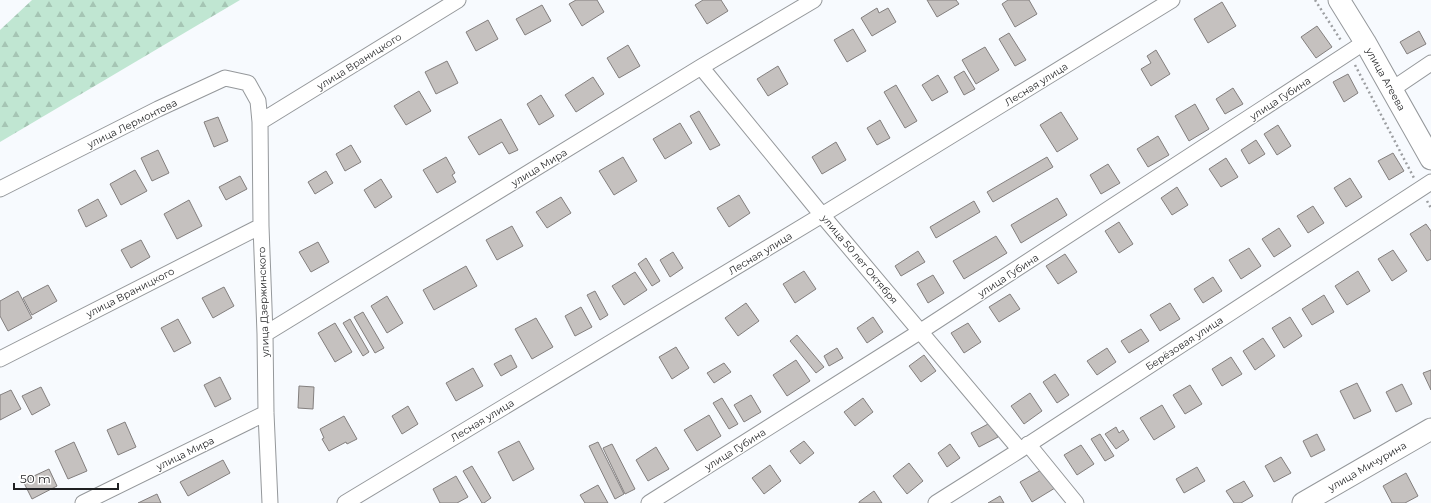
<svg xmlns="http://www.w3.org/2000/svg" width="1431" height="503" font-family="Montserrat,sans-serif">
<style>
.forest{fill:url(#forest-firs)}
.building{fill:#c5c1bf;stroke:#837f7e}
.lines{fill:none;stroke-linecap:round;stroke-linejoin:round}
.street-casing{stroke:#95989b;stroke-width:17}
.secondary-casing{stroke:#95989b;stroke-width:23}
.path{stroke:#9c9ea1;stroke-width:2.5;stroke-dasharray:2 3;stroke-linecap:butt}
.street{stroke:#fff;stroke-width:15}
.secondary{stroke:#fff;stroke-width:21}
.labels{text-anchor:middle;stroke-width:3;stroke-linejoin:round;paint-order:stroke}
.street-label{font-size:10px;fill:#1f2022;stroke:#fff}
</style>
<defs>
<pattern id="forest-firs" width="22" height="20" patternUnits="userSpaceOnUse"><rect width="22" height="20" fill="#c0e6d2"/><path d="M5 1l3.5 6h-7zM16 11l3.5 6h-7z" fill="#a5c5b4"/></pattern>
</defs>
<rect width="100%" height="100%" fill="#f7fafe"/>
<!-- forest -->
<path class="forest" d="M32,0h208l-240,142v-112z"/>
<!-- building -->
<path class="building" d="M576,0h21l7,12 -22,14 -13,-22z
M703,0h18l7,11 -21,13 -12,-19z
M927,0h29l3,4 -22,13z
M1008,0h21l8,14 -22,13 -13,-23z
M1222,2l14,24 -28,17 -14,-24z
M542,5l9,16 -26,14 -9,-16z
M877,8l2,5 9,-5 8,14 -24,14 -11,-18z
M488,20l10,19 -22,12 -10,-19z
M1317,26l15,21 -16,11 -15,-21z
M853,29l13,22 -19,11 -13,-22z
M1419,31l7,13 -19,10 -7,-12z
M1009,33l17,27 -11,6 -16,-27z
M628,45l12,21 -21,12 -12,-20z
M985,47l14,23 -23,14 -14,-24z
M1156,50l14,24 -19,12 -10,-17 10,-6 -4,-7z
M447,61l11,22 -22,11 -11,-22z
M778,66l10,18 -20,12 -11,-17z
M964,71l11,18 -11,6 -10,-18z
M1348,74l10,19 -14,9 -11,-20z
M938,75l10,17 -16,9 -10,-16z
M593,77l11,17 -28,18 -11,-17z
M896,85l21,36 -12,7 -21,-36z
M1233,88l10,16 -18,10 -9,-15z
M419,91l12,20 -25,14 -12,-19z
M541,95l13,21 -15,9 -12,-21z
M1195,104l14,25 -20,12 -14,-25z
M699,111l21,34 -10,5 -20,-34z
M1061,112l17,27 -21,13 -17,-27z
M218,117l10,24 -14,6 -10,-25z
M501,119l17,31 -9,4 -7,-12 -23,13 -11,-18z
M880,120l10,18 -13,7 -10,-17z
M680,123l12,20 -27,16 -12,-20z
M1278,125l13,21 -14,9 -13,-21z
M1158,136l11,19 -21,12 -11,-18z
M1256,140l9,14 -16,10 -8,-14z
M836,142l10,18 -24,14 -10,-17z
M351,145l10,17 -16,9 -9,-17z
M158,150l11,23 -17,8 -11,-23z
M1393,153l11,18 -15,9 -11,-19z
M446,157l9,16 -3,2 4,7 -19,11 -14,-23z
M623,157l14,24 -23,14 -15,-24z
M1047,157l6,10 -60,35 -6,-10z
M1226,158l12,19 -17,10 -12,-18z
M1108,164l12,19 -19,11 -11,-19z
M135,170l12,21 -26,14 -11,-21z
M326,171l7,12 -18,11 -7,-12z
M240,176l7,13 -21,11 -7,-13z
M1350,178l12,19 -16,10 -12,-19z
M381,179l11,18 -17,11 -11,-18z
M1177,187l11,18 -16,10 -11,-17z
M739,195l11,18 -21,14 -12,-19z
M561,197l10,16 -24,15 -11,-16z
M1057,198l10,17 -46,28 -10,-18z
M98,199l9,17 -21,11 -8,-17z
M189,200l13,26 -25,13 -13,-25z
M974,201l6,11 -44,26 -6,-11z
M1313,206l11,17 -16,10 -11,-17z
M1119,222l14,22 -14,9 -14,-22z
M1426,224l5,7v28l-4,2 -17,-27z
M512,226l11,20 -26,14 -11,-20z
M1279,228l12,18 -17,11 -12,-18z
M996,236l11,17 -43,26 -11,-18z
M141,240l9,17 -19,11 -10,-18z
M318,242l11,20 -18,10 -12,-20z
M1249,248l12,18 -20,13 -12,-19z
M1393,250l14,21 -15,10 -14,-22z
M918,251l7,11 -24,14 -6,-10z
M673,252l10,16 -13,9 -10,-17z
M1065,254l12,18 -19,12 -12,-18z
M646,258l14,23 -8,5 -14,-22z
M466,266l11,20 -43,24 -11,-20z
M804,271l12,18 -21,14 -12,-19z
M1358,271l12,20 -23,14 -12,-19z
M635,272l12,18 -23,15 -12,-19z
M933,275l11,18 -16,10 -11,-19z
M1213,277l9,14 -19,12 -9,-14z
M48,285l9,16 -25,14 -9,-17z
M224,287l10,19 -21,12 -11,-20z
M18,291l14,27 -24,13 -8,-15v-15z
M595,291l13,24 -8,5 -13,-25z
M1010,294l10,15 -21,13 -10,-15z
M1324,295l10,17 -22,13 -10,-16z
M387,296l16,27 -16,10 -16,-27z
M746,303l13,18 -21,15 -13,-18z
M1170,303l10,16 -20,12 -10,-16z
M581,307l11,20 -17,9 -10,-20z
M363,312l21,36 -9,5 -21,-36z
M873,317l10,15 -16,11 -10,-15z
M1290,317l12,19 -18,12 -12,-20z
M536,318l17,29 -21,12 -17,-30z
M178,319l13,24 -17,9 -13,-24z
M350,319l19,33 -6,4 -20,-33z
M335,323l17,29 -17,10 -17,-29z
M968,323l13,19 -17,11 -13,-20z
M1141,329l8,12 -20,12 -8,-12z
M797,335l27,32 -8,6 -26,-32z
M1263,338l12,18 -20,14 -12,-19z
M676,347l13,21 -17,11 -13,-22z
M837,348l6,10 -14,8 -5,-10z
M1107,348l9,14 -19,13 -10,-14z
M511,355l6,12 -16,9 -7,-12z
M924,355l12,16 -15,11 -12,-16z
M1231,357l11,17 -20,12 -10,-17z
M796,360l14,21 -23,15 -14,-21z
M724,363l7,9 -17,11 -7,-10z
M473,368l10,18 -27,15 -10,-18z
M1431,370v20l-8,-17z
M1055,374l14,21 -12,8 -14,-21z
M220,377l11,22 -16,8 -11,-22z
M1357,383l14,28 -17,8 -14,-28z
M1402,384l10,20 -16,8 -10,-20z
M1190,385l12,19 -17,10 -12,-19z
M299,386l15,1 -1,22 -15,-1z
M41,387l9,18 -18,10 -10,-19z
M11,390l10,19 -21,11v-25z
M1030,393l12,18 -18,13 -13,-18z
M751,395l10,17 -17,10 -10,-17z
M722,398l16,26 -9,5 -16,-26z
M863,398l10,14 -18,14 -11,-14z
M1162,405l13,22 -21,13 -14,-22z
M408,406l10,18 -16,10 -10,-18z
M709,415l12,21 -24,15 -13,-21z
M344,416l13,23 -10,5 -1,-2 -17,9 -7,-12 2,-1 -4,-9z
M125,422l11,25 -18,8 -11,-25z
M990,423l8,14 -19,10 -8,-14z
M1116,427l3,6 4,-3 6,10 -13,9 -11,-15z
M1100,434l14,22 -9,5 -14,-22z
M1317,434l8,16 -14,7 -8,-16z
M519,441l15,28 -21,12 -15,-29z
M804,441l10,12 -14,11 -10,-13z
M74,442l13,29 -19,8 -13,-28z
M598,442l26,52 -9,5 -26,-53z
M612,444l23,45 -10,5 -22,-46z
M950,444l10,14 -13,9 -9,-14z
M1081,445l13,19 -17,11 -13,-20z
M656,447l13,22 -21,12 -12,-21z
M1281,457l10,16 -17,9 -9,-16z
M223,460l7,13 -42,23 -8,-14z
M909,463l14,18 -16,13 -14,-18z
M770,465l11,16 -17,13 -12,-16z
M472,466l19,32 -7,5h-2l-19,-32z
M1197,467l8,14 -21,12 -8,-14z
M49,469l8,17 -25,13 -9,-18z
M1043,469l12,19 -23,14 -12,-20z
M1406,473l12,23 -13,7h-13l-9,-17z
M456,476l12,21 -11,6h-17l-7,-14z
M1244,481l9,15 -12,7h-7l-8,-12z
M598,485l10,18h-23l-5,-8z
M874,491l8,12h-23v-1z
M157,494l4,9h-23z
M1000,496l4,7h-16z"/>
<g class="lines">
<defs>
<path id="street" d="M701,67l121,148 198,235
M1391,90l40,-27
M260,122l198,-122
M0,189l158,-80 67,-31 23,5 10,18 2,21 1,104 4,108 1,79 4,90
M265,334l436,-267 113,-67
M0,359l261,-133
M1028,444l48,59
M83,503l183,-90
M345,503l477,-288 350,-215
M649,503l272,-172 444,-289
M936,503l84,-53 411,-268"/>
<path id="secondary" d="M1339,0l26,42 66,117
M1303,503l128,-74"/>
</defs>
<!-- street casing -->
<use href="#street" class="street-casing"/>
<!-- secondary casing -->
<use href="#secondary" class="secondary-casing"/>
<!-- path -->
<path class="path" d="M1315,0l27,42
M1355,65l59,113
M1427,201l4,7"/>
<!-- street -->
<use href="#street" class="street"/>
<!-- secondary -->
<use href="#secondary" class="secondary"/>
</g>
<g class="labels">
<!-- street labels -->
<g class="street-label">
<text transform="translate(359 61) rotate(-32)" y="4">улица Враницкого</text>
<text transform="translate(1386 79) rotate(61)" y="4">улица Агеева</text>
<text transform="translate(1036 84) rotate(-32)" y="4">Лесная улица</text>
<text transform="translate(1280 98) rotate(-33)" y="4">улица Губина</text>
<text transform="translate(132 123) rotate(-26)" y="4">улица Лермонтова</text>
<text transform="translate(539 167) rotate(-31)" y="4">улица Мира</text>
<text transform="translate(760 253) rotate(-31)" y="4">Лесная улица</text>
<text transform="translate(860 259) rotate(50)" y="4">улица 50 лет Октября</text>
<text transform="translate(1008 275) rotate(-33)" y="4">улица Губина</text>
<text transform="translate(130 292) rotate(-27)" y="4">улица Враницкого</text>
<text transform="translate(263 302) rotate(-92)" y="4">улица Дзержинского</text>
<text transform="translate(1184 343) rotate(-33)" y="4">Берёзовая улица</text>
<text transform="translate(482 420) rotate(-31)" y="4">Лесная улица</text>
<text transform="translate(735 449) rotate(-32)" y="4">улица Губина</text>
<text transform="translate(185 453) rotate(-26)" y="4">улица Мира</text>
<text transform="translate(1367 466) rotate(-30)" y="4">улица Мичурина</text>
</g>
</g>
<!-- scale -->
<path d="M14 483v6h104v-6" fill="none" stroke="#1f2022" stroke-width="2"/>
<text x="20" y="483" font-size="12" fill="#1f2022" stroke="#ffffff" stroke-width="3" paint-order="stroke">50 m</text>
</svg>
